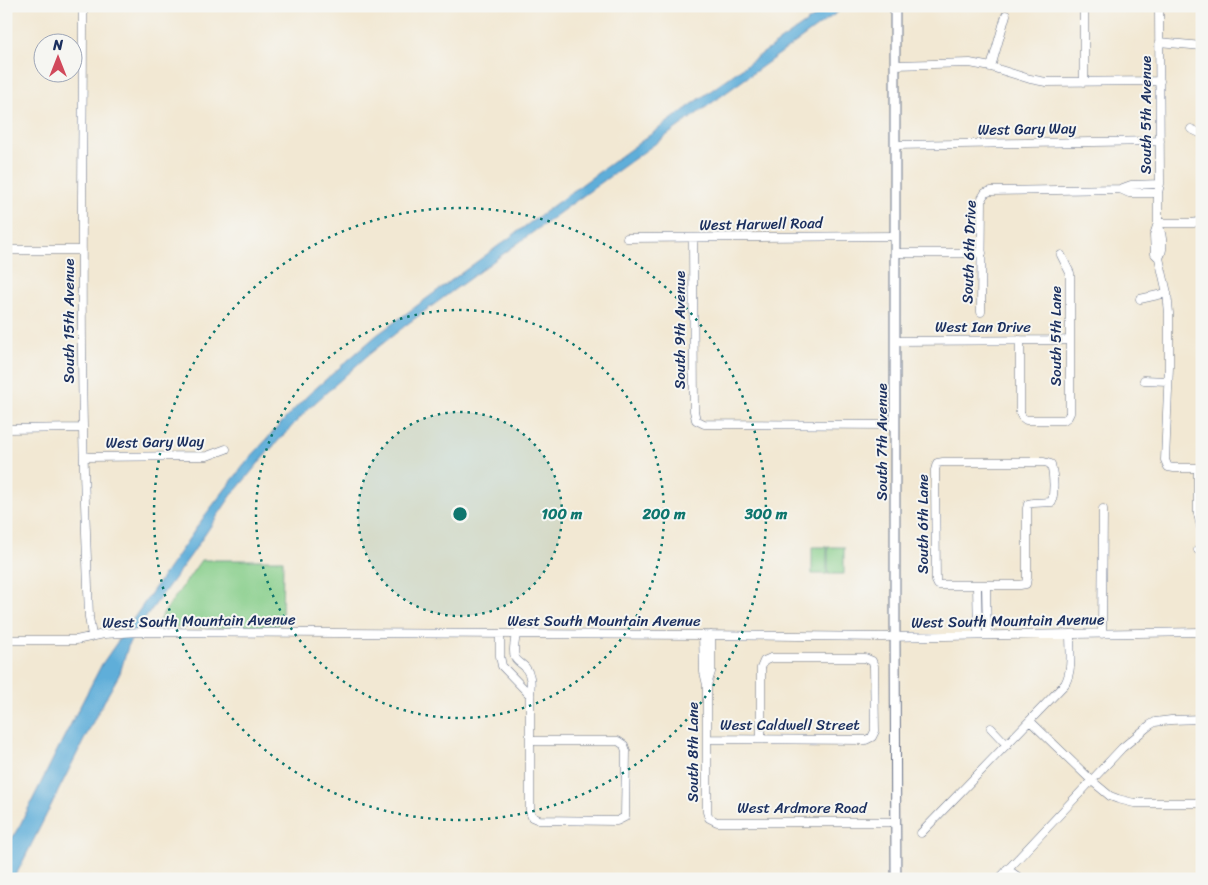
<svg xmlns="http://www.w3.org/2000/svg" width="1208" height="885" font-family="Sriracha,sans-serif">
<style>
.green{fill:#86cd89;stroke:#507e74}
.water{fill:#5faed9;stroke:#3d6e9c}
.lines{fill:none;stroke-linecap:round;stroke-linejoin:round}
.minor-casing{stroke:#667087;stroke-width:9}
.tertiary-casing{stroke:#667087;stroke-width:11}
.minor{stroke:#fff;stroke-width:8}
.tertiary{stroke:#fff;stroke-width:9}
.ring{fill:none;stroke:#0f766e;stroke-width:2.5;stroke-dasharray:2.5 5}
.labels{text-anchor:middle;stroke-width:4;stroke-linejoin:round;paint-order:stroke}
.street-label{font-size:15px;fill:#1b2f5e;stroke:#f6f6f2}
.centre{fill:#0f766e;stroke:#f6f6f2;stroke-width:2.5}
.ring-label{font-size:15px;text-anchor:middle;font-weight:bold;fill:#0f766e;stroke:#f6f6f2;stroke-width:4;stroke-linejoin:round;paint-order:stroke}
</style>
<rect width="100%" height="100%" fill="#f6f6f2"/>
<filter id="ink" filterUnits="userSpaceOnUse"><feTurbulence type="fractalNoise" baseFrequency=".02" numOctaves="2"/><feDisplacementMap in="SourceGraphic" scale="10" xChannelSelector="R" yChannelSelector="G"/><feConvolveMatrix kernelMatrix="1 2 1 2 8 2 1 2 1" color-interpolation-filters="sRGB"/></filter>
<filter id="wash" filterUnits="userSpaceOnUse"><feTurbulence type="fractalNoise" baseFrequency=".0096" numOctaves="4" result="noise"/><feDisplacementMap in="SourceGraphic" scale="20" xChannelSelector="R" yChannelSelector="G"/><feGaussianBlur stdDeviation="1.12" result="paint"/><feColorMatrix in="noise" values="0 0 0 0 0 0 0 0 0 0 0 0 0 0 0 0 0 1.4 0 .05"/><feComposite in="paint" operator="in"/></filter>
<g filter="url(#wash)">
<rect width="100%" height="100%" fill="#f2e8d3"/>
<!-- green -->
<path class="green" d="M812,547h15v27h-15z
M828,547h16v27h-16z
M201,560h82l-1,63 -6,3 -27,2 -95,-1z"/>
<!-- water -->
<path class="water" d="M830,6h16l-273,197 -163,119 -43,34 -59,53 -41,44 -36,43 -40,59 -50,69 -12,19 -9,30 -23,41 -79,157 -6,8h-6v-31l14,-23 43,-86 39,-75 104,-150 42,-54 36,-40 24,-25 69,-60 222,-163 157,-114z"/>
</g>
<g filter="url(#ink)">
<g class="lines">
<defs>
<path id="minor" d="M83,6c0,141 -3,281 0,421 1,63 4,127 6,190l3,19
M1084,6v76
M1159,6l1,178 -2,9v30l-4,12 1,19 4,4 8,35 2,20v54l-4,93 3,7 6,1h28
M1159,42l43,4
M895,65l75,-2 21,4 39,12 16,3 114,-1
M991,67l15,-52
M1191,129l11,5
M895,145l265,-4
M1120,189l11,-4 29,-1
M1158,223h35l9,-2
M1158,223c4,11 7,25 1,35
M627,238l268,-2
M693,238l1,173 2,9 8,4 191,1
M6,250h76
M896,253h86
M1140,299l27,-6
M981,312l1,-114 3,-5 6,-2 129,-2 9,4h29
M1020,340v73l2,4 4,3h38l4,-3 2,-4v-140l-9,-18
M896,341l174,-1
M1144,380l23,1
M6,429l77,-1
M84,457l123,-1 19,-7
M943,462h101l7,2c3,12 3,27 1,38l-19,1 -5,1 -1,4v70l-1,6 -6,1h-82l-2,-4 -1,-111 2,-7z
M1198,468v46l4,17
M1198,550l4,-5
M977,586l1,49
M986,586l1,49
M500,634v22l2,10 28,29
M516,634c-1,7 -4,19 0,25 2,3 6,5 9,8 7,9 6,17 5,28v117l2,5 7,3 78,1 8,-4 1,-66 -2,-6 -6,-4h-88
M1102,634l1,-125
M703,635l1,37 3,13v127l2,6 8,4h179
M6,640h70l28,-6 36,-2 563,3 179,2 320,-5
M707,685l4,-13v-37
M1030,721l62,60 18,15 8,3 16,4h68
M991,728l16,17
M707,739l159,1 6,-3 3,-6 -1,-65 -2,-5 -7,-3h-94l-7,3 -3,7v71
M921,833l144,-149c8,-14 5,-34 5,-50
M1007,869l14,10
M999,879l123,-131 28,-23 5,-3 16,-2 31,-1"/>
<path id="tertiary" d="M895,6v617l1,256"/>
</defs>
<!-- minor casing -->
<use href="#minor" class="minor-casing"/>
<!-- tertiary casing -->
<use href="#tertiary" class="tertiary-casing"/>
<!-- minor -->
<use href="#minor" class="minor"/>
<!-- tertiary -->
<use href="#tertiary" class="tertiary"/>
</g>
</g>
<!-- distance rings -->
<circle cx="460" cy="514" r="102" fill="#0f766e" fill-opacity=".12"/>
<g class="ring">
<circle cx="460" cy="514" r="102"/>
<circle cx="460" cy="514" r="204"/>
<circle cx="460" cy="514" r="306"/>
</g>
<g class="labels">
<!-- street labels -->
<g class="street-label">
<text transform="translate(1146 115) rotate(-90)" y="5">South 5th Avenue</text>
<text transform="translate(1027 129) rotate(-1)" y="5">West Gary Way</text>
<text transform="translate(761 224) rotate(-1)" y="5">West Harwell Road</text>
<text transform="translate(969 252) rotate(-88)" y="5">South 6th Drive</text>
<text transform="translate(69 321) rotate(-90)" y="5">South 15th Avenue</text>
<text x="983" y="332">West Ian Drive</text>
<text transform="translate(680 330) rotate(-90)" y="5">South 9th Avenue</text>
<text transform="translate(1056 336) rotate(-90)" y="5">South 5th Lane</text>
<text transform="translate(155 442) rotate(-1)" y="5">West Gary Way</text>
<text transform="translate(882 442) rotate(-90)" y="5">South 7th Avenue</text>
<text transform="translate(923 524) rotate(-90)" y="5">South 6th Lane</text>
<text transform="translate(199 621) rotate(-1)" y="5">West South Mountain Avenue</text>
<text x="604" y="626">West South Mountain Avenue</text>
<text transform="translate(1008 621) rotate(-1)" y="5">West South Mountain Avenue</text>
<text x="790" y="730">West Caldwell Street</text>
<text transform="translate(693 752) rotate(-90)" y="5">South 8th Lane</text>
<text x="802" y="813">West Ardmore Road</text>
</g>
</g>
<circle cx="460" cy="514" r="8" class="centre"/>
<g class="ring-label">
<text x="562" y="519">100 m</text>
<text x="664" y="519">200 m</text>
<text x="766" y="519">300 m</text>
</g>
<!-- margin -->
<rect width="1208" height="885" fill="none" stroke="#f6f6f2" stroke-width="25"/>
<!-- north arrow -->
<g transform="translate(58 58)"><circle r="24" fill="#f6f6f2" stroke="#9ea6b7"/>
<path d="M0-4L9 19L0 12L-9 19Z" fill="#d1495b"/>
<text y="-8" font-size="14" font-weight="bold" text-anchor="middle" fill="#1b2f5e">N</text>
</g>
</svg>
